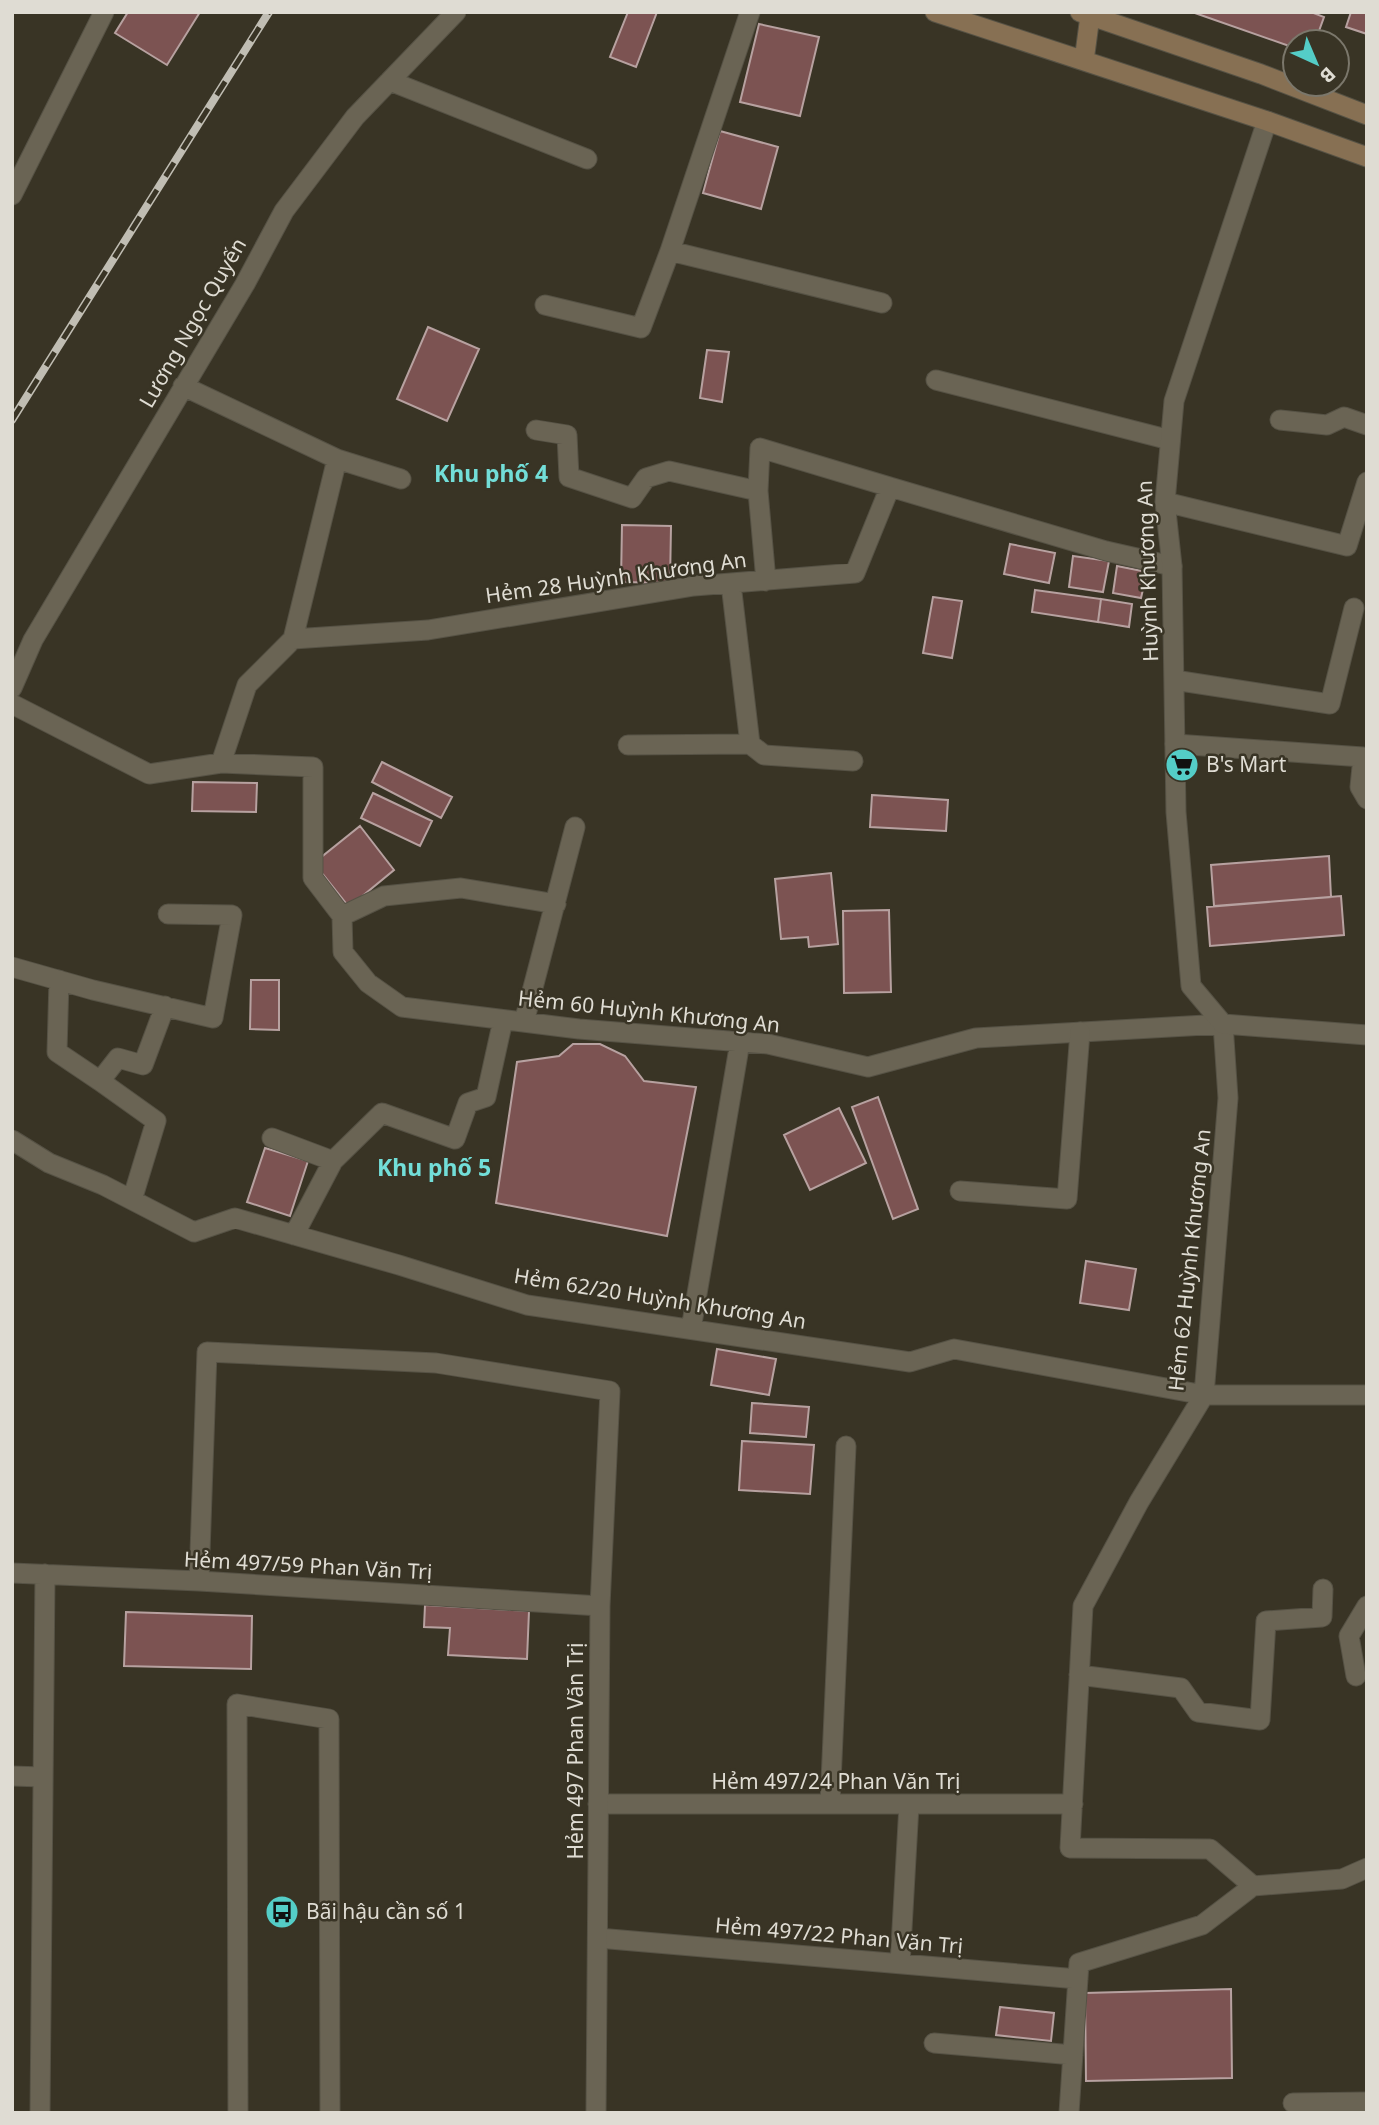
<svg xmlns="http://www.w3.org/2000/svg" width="1379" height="2125" font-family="'Noto Sans',sans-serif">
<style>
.building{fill:#7c5352;stroke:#b7a1a0;stroke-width:2}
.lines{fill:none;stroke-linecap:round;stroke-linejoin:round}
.service-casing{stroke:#565245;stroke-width:21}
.minor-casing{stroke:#565245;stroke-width:21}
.secondary-casing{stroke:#565245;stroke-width:21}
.service{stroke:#6a6454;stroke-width:19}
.minor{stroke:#6a6454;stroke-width:19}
.secondary{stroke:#877053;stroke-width:19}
.rail-casing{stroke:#c0bdb3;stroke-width:8}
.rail{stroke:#393425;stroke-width:5;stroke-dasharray:16;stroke-linecap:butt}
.labels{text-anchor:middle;stroke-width:5;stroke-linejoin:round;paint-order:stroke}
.street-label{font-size:21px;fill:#dfdcd3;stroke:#393425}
.poi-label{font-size:21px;fill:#dfdcd3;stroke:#393425;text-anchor:start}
.neighbourhood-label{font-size:23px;font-weight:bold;fill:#72ded8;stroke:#393425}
</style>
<rect width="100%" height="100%" fill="#393425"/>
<!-- building -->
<path class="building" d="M128,12h72l-33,53 -52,-32z
M628,12h29l-21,55 -26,-10z
M1192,12h119l13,5 -9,25h-20v6z
M1351,12h16v22l-21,-7z
M759,24l60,13 -19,79 -60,-14z
M720,131l58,16 -17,62 -58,-16z
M428,327l51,22 -32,72 -50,-22z
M707,350l22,2 -7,50 -22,-4z
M622,525l49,1 -1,57 -49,-1z
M1010,544l45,9 -6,30 -45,-9z
M1073,556l36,5 -6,31 -34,-5z
M1117,566l30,6 -6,26 -28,-5z
M1035,590l66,9 -3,23 -66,-10z
M933,597l29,4 -10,57 -29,-5z
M1101,599l31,5 -3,23 -31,-5z
M382,762l70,35 -11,21 -69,-36z
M193,782l64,1 -1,29 -64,-1z
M373,793l59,28 -12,25 -59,-28z
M872,795l76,5 -2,31 -76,-4z
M360,826l34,44 -45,37 -35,-44z
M1329,856l2,41 -117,9 -3,-41z
M831,873l7,71 -29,3 -1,-10 -27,2 -6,-60z
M1341,896l3,39 -134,11 -3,-39z
M889,910l2,82 -47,1 -1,-82z
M251,980h28v50l-29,-1z
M573,1044h27l25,12 19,25 52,6 -29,149 -171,-33 21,-141 42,-6z
M878,1097l40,112 -25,10 -41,-112z
M839,1108l27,55 -56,27 -26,-55z
M265,1148l43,13 -18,55 -43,-14z
M1086,1261l50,8 -7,41 -49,-7z
M717,1349l59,10 -7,36 -58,-10z
M752,1403l57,4 -3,30 -56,-4z
M742,1441l72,4 -4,49 -71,-4z
M425,1605l104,6 -2,48 -79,-4 2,-27 -26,-1z
M126,1612l126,4 -1,53 -127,-3z
M1231,1989l1,89 -146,3 -1,-88z
M1000,2007l54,6 -3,28 -55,-6z"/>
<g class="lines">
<defs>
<path id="service" d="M750,12l-80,239 212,52
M390,81l197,78
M12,195l92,-183
M545,305l96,23 29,-77
M936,380l234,60
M183,386l154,73 64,20
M536,430l31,5 2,42 63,21 14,-20 23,-7 89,20 8,90
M758,491l2,-43 130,39
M731,584l19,160
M293,639l135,-9 266,-44 161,-13 35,-86 216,64 66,15
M12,688l21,-48 212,-356 39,-73 71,-94 101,-105
M12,704l137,70 72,-11 92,4v111l29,38
M1175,744l188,13 -3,30 7,12
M628,745l122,-1 14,11 89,6
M221,763l26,-78 46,-46 44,-180
M556,904l-95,-16 -77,8 -42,20 1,36 25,31 34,24 177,22 189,15 100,23 108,-29 247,-14 5,74 -24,297 -65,107 -56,104 -13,242 140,1 43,37 89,-7 25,-11
M12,967l81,23 120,28 19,-103 -64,-1
M59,980l-2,72 43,29 18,-23 25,7 22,-59
M524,1022l51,-195
M100,1081l56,40 -24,79
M272,1138l61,23
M12,1140l37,23 54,22 91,47 41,-14 164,47 128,40 383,57 44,-13 250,46h163
M294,1235l39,-74 49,-48 73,26 13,-36 18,-6 17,-77
M691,1329l49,-287
M1079,1675l102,13 17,24 62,8 6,-99 56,-4 1,-28
M1356,1676l-7,-40 18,-30
M598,1804h475
M830,1804l16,-358
M598,1938l480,41
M900,1964l9,-159
M934,2043l139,12
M1293,2103l74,-1
M238,2113l-1,-409 92,15 1,394
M1069,2113l10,-150 123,-38 51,-39"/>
<path id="minor" d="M1267,121l-93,280 -9,101 7,64 4,246 15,174 32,38 144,11
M1280,420l47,5 17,-8 23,8
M1165,502l182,44 20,-64
M1174,680l156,24 24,-96
M960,1191l107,8 13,-167
M12,1573l187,8 401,25
M199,1581l8,-229 229,11 174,28 -10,215 -4,507
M12,1776l31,1
M40,2113l5,-539"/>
<path id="secondary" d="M935,12l332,109 100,36
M1080,12l181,62 106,41
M1084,61l6,-45"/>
</defs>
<!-- service casing -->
<use href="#service" class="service-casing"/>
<!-- minor casing -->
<use href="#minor" class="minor-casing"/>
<!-- secondary casing -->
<use href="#secondary" class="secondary-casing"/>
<!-- service -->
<use href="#service" class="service"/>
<!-- minor -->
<use href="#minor" class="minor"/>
<!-- secondary -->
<use href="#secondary" class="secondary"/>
<defs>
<path id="rail" d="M12,420l257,-408"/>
</defs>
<!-- rail casing -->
<use href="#rail" class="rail-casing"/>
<!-- rail -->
<use href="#rail" class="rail"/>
</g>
<!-- icons -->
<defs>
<symbol id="supermarket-disc" viewBox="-11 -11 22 22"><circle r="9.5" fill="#54cdc7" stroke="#393425"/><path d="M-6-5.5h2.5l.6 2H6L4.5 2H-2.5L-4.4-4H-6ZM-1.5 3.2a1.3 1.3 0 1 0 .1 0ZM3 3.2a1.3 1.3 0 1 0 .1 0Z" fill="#111"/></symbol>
<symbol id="bus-disc" viewBox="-11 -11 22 22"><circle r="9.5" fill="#54cdc7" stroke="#393425"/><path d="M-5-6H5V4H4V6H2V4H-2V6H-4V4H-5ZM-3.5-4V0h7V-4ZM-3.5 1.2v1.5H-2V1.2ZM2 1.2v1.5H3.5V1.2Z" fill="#111"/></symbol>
</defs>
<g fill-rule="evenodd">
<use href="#supermarket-disc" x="1163" y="746" width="38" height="38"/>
<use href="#bus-disc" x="263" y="1893" width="38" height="38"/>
</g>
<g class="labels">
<!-- street labels -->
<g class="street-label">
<text transform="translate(193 323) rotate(-60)" y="7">Lương Ngọc Quyến</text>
<text transform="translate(1148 571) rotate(-92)" y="7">Huỳnh Khương An</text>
<text transform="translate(616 578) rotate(-8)" y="7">Hẻm 28 Huỳnh Khương An</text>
<text transform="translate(649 1012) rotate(6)" y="7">Hẻm 60 Huỳnh Khương An</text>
<text transform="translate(1190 1260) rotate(-84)" y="7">Hẻm 62 Huỳnh Khương An</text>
<text transform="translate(660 1299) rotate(9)" y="7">Hẻm 62/20 Huỳnh Khương An</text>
<text transform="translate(308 1566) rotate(3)" y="7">Hẻm 497/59 Phan Văn Trị</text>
<text transform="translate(576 1751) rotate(-90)" y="7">Hẻm 497 Phan Văn Trị</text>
<text x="836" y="1789">Hẻm 497/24 Phan Văn Trị</text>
<text transform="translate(839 1936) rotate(5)" y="7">Hẻm 497/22 Phan Văn Trị</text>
</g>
<!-- poi labels -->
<g class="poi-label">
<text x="1206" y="772">B's Mart</text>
<text x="306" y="1919">Bãi hậu cần số 1</text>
</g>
<!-- neighbourhood labels -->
<g class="neighbourhood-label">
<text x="491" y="482">Khu phố 4</text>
<text x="434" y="1176">Khu phố 5</text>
</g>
</g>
<!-- border -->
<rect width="1379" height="2125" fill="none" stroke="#dfdcd3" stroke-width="28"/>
<!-- north arrow -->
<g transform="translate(1316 63) rotate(136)"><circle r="33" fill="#393425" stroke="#7b776b" stroke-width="2"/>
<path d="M0-5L12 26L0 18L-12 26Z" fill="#54cdc7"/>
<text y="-10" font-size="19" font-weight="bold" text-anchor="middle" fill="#dfdcd3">B</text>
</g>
</svg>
